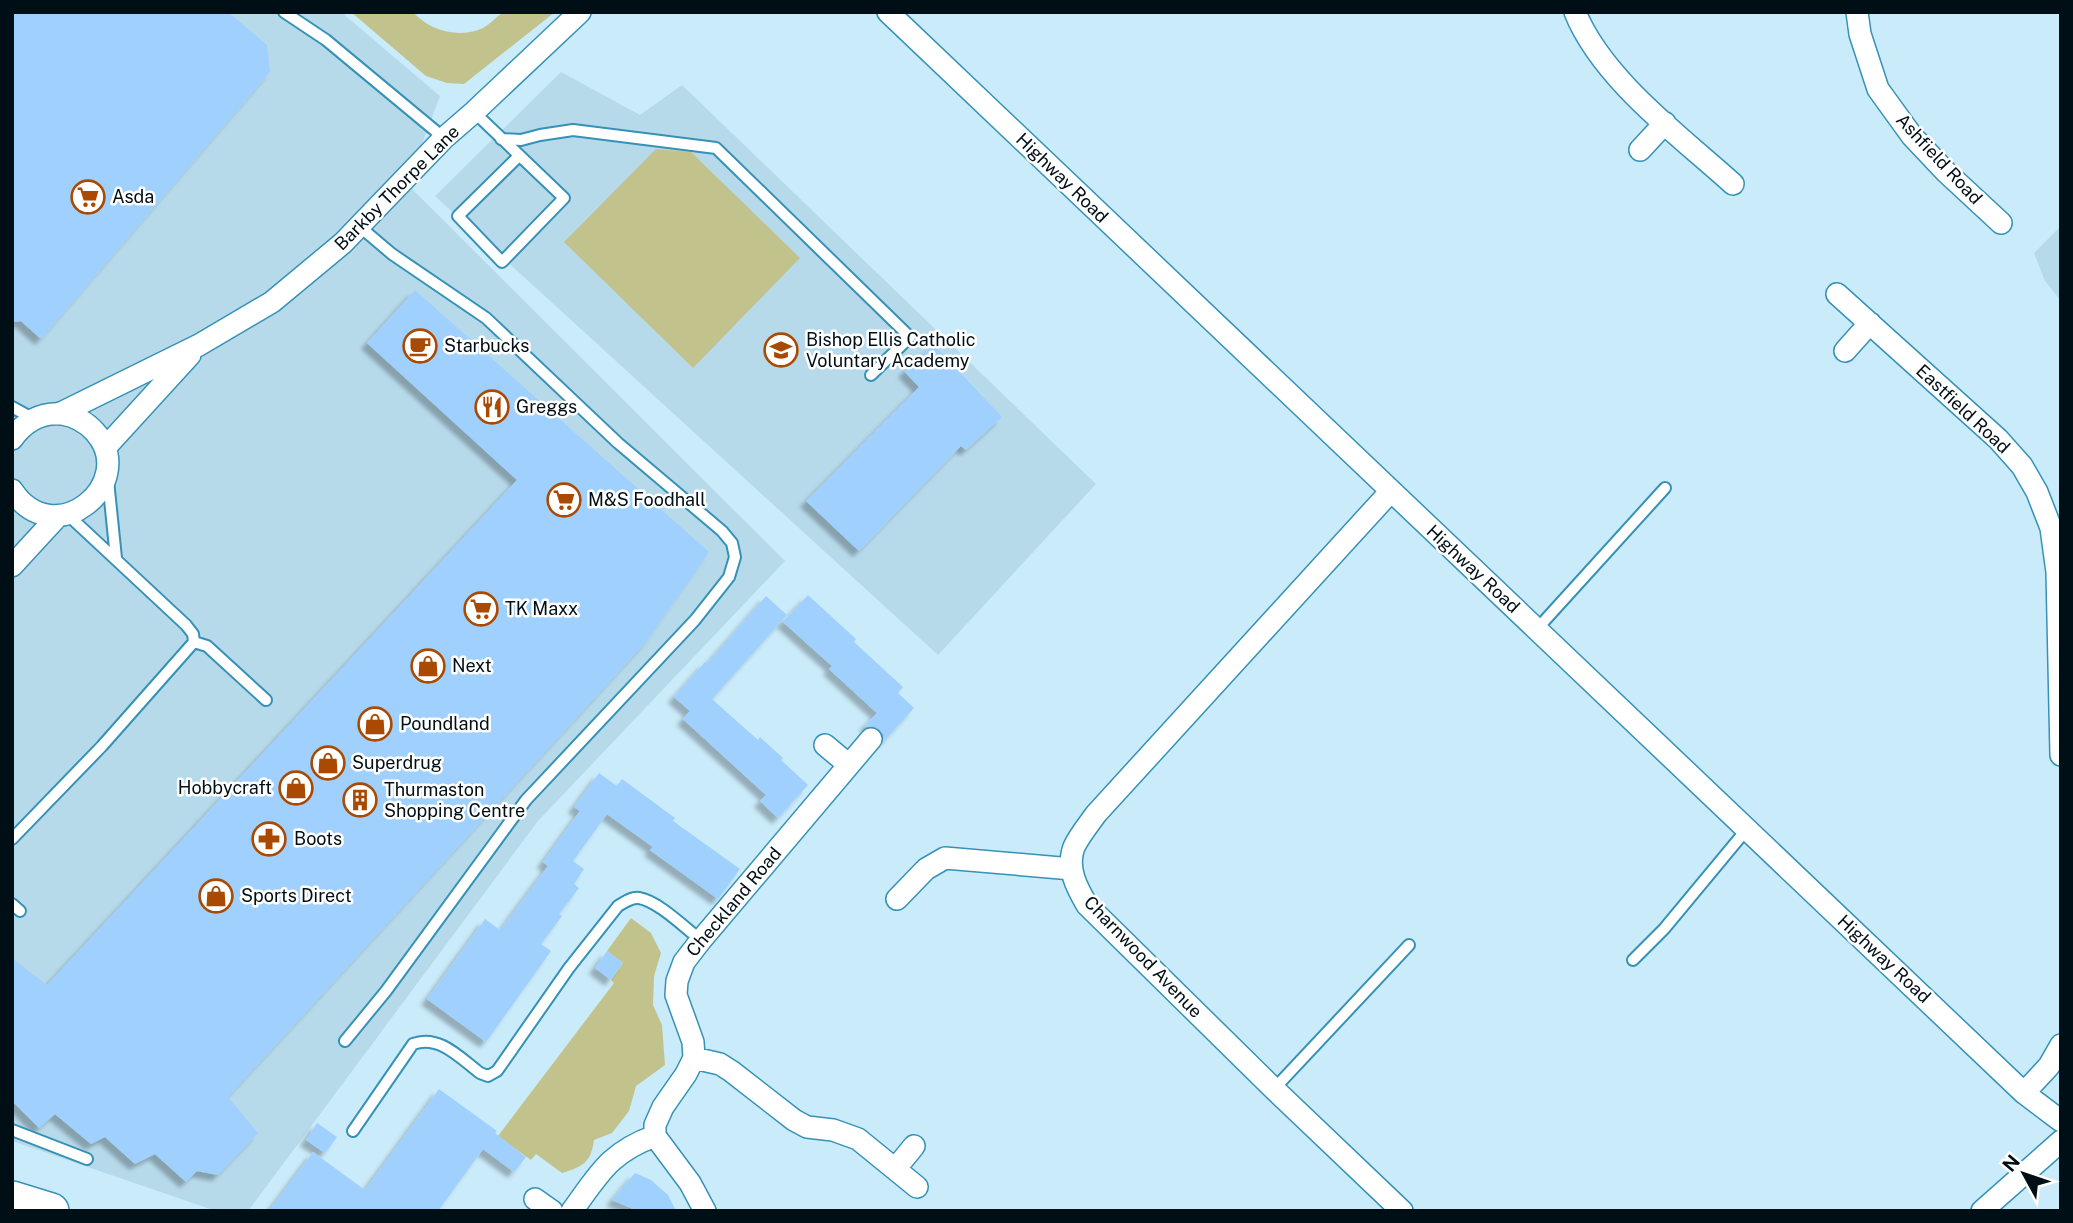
<svg xmlns="http://www.w3.org/2000/svg" width="2073" height="1223" font-family="'Public Sans',sans-serif">
<style>
.built{fill:#b7daeb}
.green{fill:#c2c28c}
.building{fill:#a0d0fd;filter:url(#shadow)}
.lines{fill:none;stroke-linecap:round;stroke-linejoin:round}
.service-casing{stroke:#3592b6;stroke-width:14}
.minor-casing{stroke:#3592b6;stroke-width:24}
.trunk-casing{stroke:#3592b6;stroke-width:38}
.service{stroke:#fff;stroke-width:10}
.minor{stroke:#fff;stroke-width:21}
.trunk{stroke:#fff;stroke-width:35}
.labels{text-anchor:middle;stroke-width:5;stroke-linejoin:round;paint-order:stroke}
.street-label{font-size:18px;fill:#000e15;stroke:#fff}
.poi-label{font-size:18px;fill:#000e15;stroke:#fff;text-anchor:start}
</style>
<defs>
<filter id="shadow"><feDropShadow dx="-6" dy="6" stdDeviation="2" flood-color="#0004"/></filter>
</defs>
<rect width="100%" height="100%" fill="#caebfa"/>
<!-- built -->
<path class="built" d="M12,12h329l99,84 -33,88 378,377 -247,260 -290,390h-32l-204,-70z
M561,72l79,43 42,-30 414,399 -158,171 -503,-459z
M2061,226v75l-16,-20 -11,-28z"/>
<!-- green -->
<path class="green" d="M351,12h62c17,19 46,27 70,16 8,-4 14,-13 22,-16 10,-3 38,0 50,0l-91,72 -17,-1 -21,-7z
M656,149l35,3 109,106 -107,110 -129,-126z
M631,918l20,15 10,20 -7,23 -1,29 9,20 3,40 -29,21 -7,25 -17,22 -18,7c-3,23 -12,27 -32,33l-26,-19 -5,6 -33,-24 116,-153 -3,-3 12,-17 -16,-12z"/>
<!-- building -->
<path class="building" d="M12,12h216l39,33 3,27 -229,267 -20,-18 -9,1z
M415,290l294,262 -63,90 -418,455 30,36 -40,42 -21,-4 -11,11 -31,-28 -20,10 -30,-27 -14,7 -36,-30 -16,14 -27,-27v-143l35,27 470,-505 -150,-137z
M934,345l68,72 -36,33 -5,-4 -102,105 -53,-50 113,-114 -15,-16z
M808,595l48,44 -2,3 49,45 -5,6 16,15 -30,33 -1,-7 -4,-5 -6,-3 -9,1 13,-14 -48,-44 3,-3 -49,-44z
M766,596l21,19 -75,84 46,41 2,-3 23,21 -2,2 27,25 -30,33 -18,-17 6,-6 -83,-76 7,-8 -16,-14 31,-35 2,2z
M599,773l18,13 5,-7 53,39 -2,3 67,48 -22,30 -68,-49 3,-3 -46,-33 -34,47 11,8 -10,15 5,4 -20,26 3,2 -21,28 10,7 -65,91 -59,-43 58,-80 15,11 8,-10 40,-54 -5,-4 37,-51 -6,-4z
M607,951l16,12 -12,17 -16,-12z
M439,1089l58,42 -2,2 31,24 -12,15 -31,-23 -45,62h-169l44,-59 52,38z
M317,1123l20,14 -12,16 -19,-13z
M635,1173l16,7 17,15 8,16h-38l-26,-11z"/>
<g class="lines">
<defs>
<path id="service" d="M284,12l42,28 118,98
M474,112l90,86 -62,64 -44,-46 61,-60
M501,139l20,1 19,-5 33,-5 143,18 194,189 -39,38
M12,407l20,11
M108,480l8,78
M68,515l118,110 7,9 1,8 13,4 59,54
M1537,629l128,-141
M12,839l90,-93 92,-104
M12,904l8,7
M1633,960l31,-31 83,-100
M345,1041l41,-50 140,-191 169,-180 34,-43 6,-20 -3,-14 -10,-12 -104,-88 -132,-125 -94,-64 -33,-28
M1274,1089l135,-144
M12,1130l75,29
M353,1131l60,-87c26,-10 47,14 67,29l8,3 9,-5 72,-103 49,-62c7,-4 13,-9 21,-8 19,3 46,30 62,42"/>
<path id="minor" d="M888,12l1136,1081 37,28
M1575,12c27,67 105,124 158,172
M1857,12l3,22 18,55 34,47 34,36 55,51
M1640,150l25,-27
M1837,294l161,145 24,27 15,26 14,36 6,44 4,183
M1845,351l25,-28
M59,414l140,-69 73,-43 71,-59 101,-105 30,-26 106,-100
M12,439c12,-17 29,-27 50,-25 13,2 24,8 33,18 45,50 -40,123 -83,58
M105,448l85,-93
M1391,491l-295,323c-7,10 -17,22 -22,33 -8,21 3,41 13,58l187,184 128,122
M12,566l46,-50
M825,745l24,20
M897,899l29,-30 19,-11 127,11
M694,1058l26,6 11,7 63,49 13,7 26,3 25,9 59,48
M2024,1093l25,-27 12,-21
M896,1168l18,-22
M535,1199l17,12
M572,1211c27,-37 38,-59 83,-75
M705,1211l-15,-28 -35,-47v-11l8,-18 23,-33 8,-16 -1,-16 -17,-47 1,-14 7,-19 17,-22 170,-201
M1982,1211l79,-70"/>
<path id="trunk" d="M12,1199l39,12"/>
</defs>
<!-- service casing -->
<use href="#service" class="service-casing"/>
<!-- minor casing -->
<use href="#minor" class="minor-casing"/>
<!-- trunk casing -->
<use href="#trunk" class="trunk-casing"/>
<!-- service -->
<use href="#service" class="service"/>
<!-- minor -->
<use href="#minor" class="minor"/>
<!-- trunk -->
<use href="#trunk" class="trunk"/>
</g>
<!-- icons -->
<defs>
<symbol id="supermarket-ring" viewBox="-11 -11 22 22"><circle r="9.5" fill="#fff" stroke="#aa4901" stroke-width="1.5"/><path d="M-6-5.5h2.5l.6 2H6L4.5 2H-2.5L-4.4-4H-6ZM-1.5 3.2a1.3 1.3 0 1 0 .1 0ZM3 3.2a1.3 1.3 0 1 0 .1 0Z" fill="#aa4901"/></symbol>
<symbol id="cafe-ring" viewBox="-11 -11 22 22"><circle r="9.5" fill="#fff" stroke="#aa4901" stroke-width="1.5"/><path d="M-5.5-4.5H6V0H3Q3 3.5 0 3.5H-2.5Q-5.5 3.5-5.5 0ZM3-3.2v2h1.7v-2ZM-6 4.5H4V6H-6Z" fill="#aa4901"/></symbol>
<symbol id="school-ring" viewBox="-11 -11 22 22"><circle r="9.5" fill="#fff" stroke="#aa4901" stroke-width="1.5"/><path d="M0-5L7-2L0 1L-7-2ZM-4 1L0 2.5L4 1V4Q0 6-4 4Z" fill="#aa4901"/></symbol>
<symbol id="restaurant-ring" viewBox="-11 -11 22 22"><circle r="9.5" fill="#fff" stroke="#aa4901" stroke-width="1.5"/><path d="M-5-6h1v4h1v-4h1v4h1v-4h1v5L-1.5 .5V6h-2V.5L-5-1ZM5-6V6H3V1.5H1.5Q1.5-4 5-6Z" fill="#aa4901"/></symbol>
<symbol id="shop-ring" viewBox="-11 -11 22 22"><circle r="9.5" fill="#fff" stroke="#aa4901" stroke-width="1.5"/><path d="M-5-2.5h2.3a2.7 3.5 0 0 1 5.4 0H5L5.5 6h-11ZM-1.5-2.5h3a1.5 2.3 0 0 0-3 0Z" fill="#aa4901"/></symbol>
<symbol id="building-ring" viewBox="-11 -11 22 22"><circle r="9.5" fill="#fff" stroke="#aa4901" stroke-width="1.5"/><path d="M-4-6H4V6H1V3H-1V6H-4ZM-2.5-4.3h1.7v1.8h-1.7ZM.8-4.3h1.7v1.8H.8ZM-2.5-1h1.7V.8h-1.7ZM.8-1h1.7V.8H.8Z" fill="#aa4901"/></symbol>
<symbol id="pharmacy-ring" viewBox="-11 -11 22 22"><circle r="9.5" fill="#fff" stroke="#aa4901" stroke-width="1.5"/><path d="M-2-6h4v4h4v4h-4v4h-4v-4h-4v-4h4Z" fill="#aa4901"/></symbol>
</defs>
<g fill-rule="evenodd">
<use href="#supermarket-ring" x="69" y="178" width="38" height="38"/>
<use href="#cafe-ring" x="401" y="327" width="38" height="38"/>
<use href="#school-ring" x="762" y="331" width="38" height="38"/>
<use href="#restaurant-ring" x="473" y="388" width="38" height="38"/>
<use href="#supermarket-ring" x="545" y="481" width="38" height="38"/>
<use href="#supermarket-ring" x="462" y="590" width="38" height="38"/>
<use href="#shop-ring" x="409" y="647" width="38" height="38"/>
<use href="#shop-ring" x="356" y="705" width="38" height="38"/>
<use href="#shop-ring" x="309" y="744" width="38" height="38"/>
<use href="#shop-ring" x="277" y="769" width="38" height="38"/>
<use href="#building-ring" x="341" y="781" width="38" height="38"/>
<use href="#pharmacy-ring" x="250" y="820" width="38" height="38"/>
<use href="#shop-ring" x="197" y="877" width="38" height="38"/>
</g>
<g class="labels">
<!-- street labels -->
<g class="street-label">
<text transform="translate(1939 159) rotate(47)" y="6">Ashfield Road</text>
<text transform="translate(1062 178) rotate(44)" y="6">Highway Road</text>
<text transform="translate(397 188) rotate(-45)" y="6">Barkby Thorpe Lane</text>
<text transform="translate(1963 409) rotate(43)" y="6">Eastfield Road</text>
<text transform="translate(1473 569) rotate(43)" y="6">Highway Road</text>
<text transform="translate(734 902) rotate(-50)" y="6">Checkland Road</text>
<text transform="translate(1143 957) rotate(46)" y="6">Charnwood Avenue</text>
<text transform="translate(1884 959) rotate(43)" y="6">Highway Road</text>
</g>
<!-- poi labels -->
<g class="poi-label">
<text x="112" y="203">Asda</text>
<text x="806" y="346">Bishop Ellis Catholic<tspan x="806" dy="21">Voluntary Academy</tspan></text>
<text x="444" y="352">Starbucks</text>
<text x="516" y="413">Greggs</text>
<text x="588" y="506">M&amp;S Foodhall</text>
<text x="505" y="615">TK Maxx</text>
<text x="452" y="672">Next</text>
<text x="400" y="730">Poundland</text>
<text x="352" y="769">Superdrug</text>
<text x="272" y="794" text-anchor="end">Hobbycraft</text>
<text x="384" y="796">Thurmaston<tspan x="384" dy="21">Shopping Centre</tspan></text>
<text x="294" y="845">Boots</text>
<text x="241" y="902">Sports Direct</text>
</g>
</g>
<!-- border -->
<rect width="2073" height="1223" fill="none" stroke="#000e15" stroke-width="28"/>
<!-- north arrow -->
<g transform="translate(2024 1174) rotate(310)" stroke="#ffffff" stroke-width="5" paint-order="stroke">
<path d="M0-5L12 26L0 18L-12 26Z" fill="#000e15"/>
<text y="-10" font-size="19" font-weight="bold" text-anchor="middle" fill="#000e15">N</text>
</g>
</svg>
